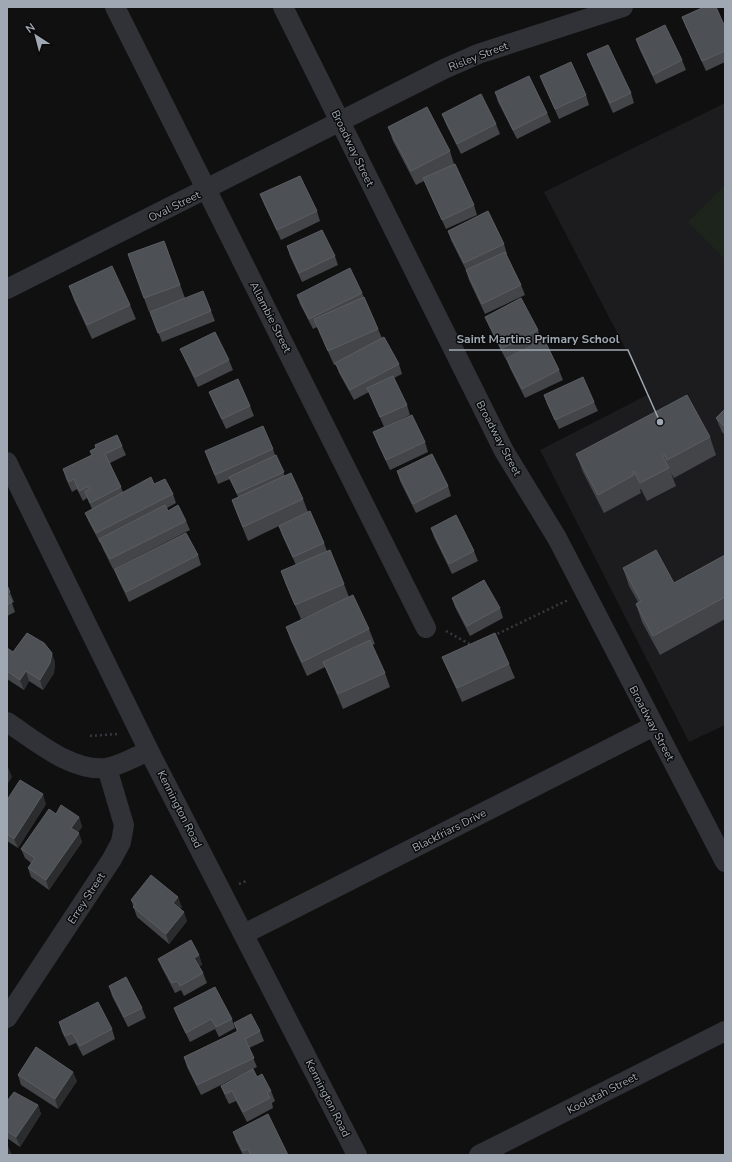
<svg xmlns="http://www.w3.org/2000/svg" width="732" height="1162" font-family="'Nunito Sans',sans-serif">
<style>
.built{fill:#1c1c1e}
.green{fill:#1c241c}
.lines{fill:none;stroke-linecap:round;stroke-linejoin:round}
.path{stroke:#363a3e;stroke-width:2.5;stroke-dasharray:2 3;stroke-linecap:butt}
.street{stroke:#303237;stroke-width:20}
.wall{fill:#434549}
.shaded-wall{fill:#2a2c2e}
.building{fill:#4d5054;stroke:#5a5e63}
.labels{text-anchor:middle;stroke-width:3;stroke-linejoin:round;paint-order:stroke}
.street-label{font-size:11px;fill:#a0a9b3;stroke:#0b0b0c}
.leader{fill:none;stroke:#a0a9b3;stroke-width:1.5}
.callout-dot{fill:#a0a9b3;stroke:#0b0b0c;stroke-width:1.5}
.callout-label{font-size:12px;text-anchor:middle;font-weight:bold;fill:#a0a9b3;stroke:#0b0b0c;stroke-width:3;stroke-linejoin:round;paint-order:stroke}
</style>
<rect width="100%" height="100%" fill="#101011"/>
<!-- built -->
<path class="built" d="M725,103v622l-36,17 -149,-292 109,-56 -105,-202z"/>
<!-- green -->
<path class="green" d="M725,185v74l-37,-37z"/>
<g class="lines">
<!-- path -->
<path class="path" d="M446,631l27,15
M493,636l75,-36
M90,736l27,-2
M239,884l7,-3"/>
<!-- street -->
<path class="street" d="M115,7l311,621
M283,7l221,444 53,87 168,324
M7,289l437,-220 34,-15 145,-47
M7,462l142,289 208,404
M7,722c28,18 64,50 99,46 14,-2 30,-12 43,-17
M244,934l410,-208
M7,1018l105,-159 9,-17 3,-17 -17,-57
M479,1155l246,-124"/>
</g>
<!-- wall -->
<path class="wall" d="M682,17l43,10v35l-19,9 -20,-44z
M636,39l46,21 4,10 -30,14 -17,-36z
M587,54l44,39 3,10 -21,10 -22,-49z
M540,76l46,19 3,10 -30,14 -15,-34z
M495,92l52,21 4,9 -34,17 -19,-37z
M442,114l54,10 4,10 -39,20 -15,-30z
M388,127l62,24 4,13 20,41 3,10 -31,14 -22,-48 -8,4 -23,-44z
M260,194l57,17 3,10 -39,19 -17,-36z
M448,231l56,13 3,10 -1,1 15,30 4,10 -40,19 -16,-34 -3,-10 -15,-30z
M164,241l21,57 26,13 4,10 -53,21 -12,-30 6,-2 -7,2 -21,-58z
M287,246l48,10 3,9 -36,17 -12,-26z
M69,286l61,19 6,14 -44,20 -18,-39z
M362,293l20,45 17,26 3,10 -8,4 13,27 3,10 -26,12 -15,-35 -15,8 -15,-27 -3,-9 -2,1 -17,-38 -4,2 -13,-25 -3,-9z
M485,317l53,13 3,10 -36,18 -16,-32z
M180,349l49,11 4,10 -35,17 -14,-29z
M506,358l53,12 4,10 -38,18 -15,-30z
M209,392l41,14 4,10 -28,13 -13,-27z
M544,395l50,7 4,9 -39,18 -12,-25z
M725,409v26l-3,-3 -6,-14z
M373,432l52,10 3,10 -38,18 -13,-28z
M710,437l6,18 -42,23 -3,-5 5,13 -29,15 -6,-12 -1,1 1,3 -37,20 -21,-41 -7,-18z
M95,445l27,1 4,9 -16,8 13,29 31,-8 19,10 3,9 -9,5 1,3 18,10 4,9 -77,39 -10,-20 -3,-7v1l-11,-21 -4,-9 7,-4 -5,-11 -4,3 -6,-12 -5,3 -6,-13 -3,-10 29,-14 -2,-4 6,-3z
M273,449l2,6 10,21 18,23 5,13 16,31 3,8 17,33 5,13 20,32 6,15 -3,1 13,28 5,14 -47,22 -18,-42 -18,9 -16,-35 -5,-14 45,-21 -30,13 -15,-34 -5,-14 15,-6 -14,-30 -3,-9 -31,15 -11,-27 -5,-14 6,-3 -8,-18 -12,5 -13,-33z
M397,471l51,15 3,10 -35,17 -16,-32z
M431,528l43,23 4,10 -26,13 -18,-37z
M198,555l3,10 -72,37 -11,-23 -4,-10z
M725,555v64l-65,36 -18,-33 -6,-18 2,-2 -9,-16 -6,-18 51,15z
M7,585l7,17 -2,1 3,9 -8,4z
M452,598l48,10 3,10 -33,18 -15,-29z
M7,648l6,4 42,10 -1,11 -11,17 -14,-9 -5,9 -17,-11z
M442,657l67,7 6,14 -53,24 -14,-31z
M7,800l39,4 -28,44 -11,-7z
M56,814l23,3 3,10 -4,5 4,10 -33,48 -18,-13 -3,-9 3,-5 -6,-5 -4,-9z
M131,900l51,7 -2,2 7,12 -18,23 -32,-27z
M199,955l3,10 -3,1 4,7 4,10 -23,13 -3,-6 -6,3 -13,-25 -4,-9z
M109,986l33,22 4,10 -18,9 -16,-31z
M174,1008l58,11 3,9 -16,9 -4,-8 -25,13 -12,-24z
M59,1022l53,7 3,10 -32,17 -7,-13 -7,3 -7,-14z
M234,1023l26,8 4,10 -15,7 8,19 -4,2 4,8 14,14 4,10 -3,2 1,5 -26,14 -11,-21 -7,3 -4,-8 -4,-10 26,-14 -46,23 -14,-28 -3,-10 53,-25z
M18,1075l59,6 -19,28 -37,-24z
M7,1099l1,1 30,5 3,9 -21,33 -13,-9z
M233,1132l55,23h-45l-7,-14z"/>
<!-- shaded-wall -->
<path class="shaded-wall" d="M52,653l3,9 -1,11 -11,17 -3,-10z
M26,671l3,10 -5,9 -4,-10z
M8,767l4,10 -5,8v-15z
M43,794l3,10 -28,44 -4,-9z
M79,817l3,10 -7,10 -4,-9z
M79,833l3,9 -33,48 -3,-10z
M178,897l4,10 -5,6 -4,-10z
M184,912l3,9 -18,23 -3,-10z
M199,955l3,10 -4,2 -4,-9z
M73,1072l4,9 -19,28 -3,-10z
M38,1105l3,9 -21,33 -4,-10z
M8,1146l4,9h-5v-6z"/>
<!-- building -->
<path class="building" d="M704,7h12l9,20v24l-23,10 -20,-44z
M665,25l17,35 -29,15 -17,-36z
M608,45l23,48 -21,10 -23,-49z
M571,62l15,33 -31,14 -15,-33z
M529,76l18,37 -34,17 -18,-38z
M481,94l15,30 -39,20 -15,-30z
M427,107l23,44 -39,20 -23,-44z
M455,164l19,41 -32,15 -19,-42z
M300,176l17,35 -40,19 -17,-36z
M488,211l16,33 -40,19 -16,-32z
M322,230l13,26 -36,17 -12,-27z
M164,241l16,44 -36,13 -16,-44z
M505,252l16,33 -39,19 -16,-34z
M112,266l18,39 -43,20 -18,-39z
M350,268l12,25 -53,26 -12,-24z
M203,291l8,20 -53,22 -8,-21z
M364,297l14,32 -50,22 -14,-32z
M521,298l17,32 -37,19 -16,-32z
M215,332l14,28 -34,17 -15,-28z
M384,337l15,27 -49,26 -15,-27z
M544,339l15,31 -37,19 -16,-31z
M393,376l14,29 -27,12 -13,-29z
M583,377l11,25 -39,18 -11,-25z
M238,379l12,27 -28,13 -13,-27z
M687,395l23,42 -43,23 -3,-6 -2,1 7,13 -29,15 -6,-12 -1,1 1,3 -36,20 -22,-41z
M725,409v18l-9,-9z
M412,415l13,27 -39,18 -13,-28z
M263,426l10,23 -58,26 -10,-24z
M117,435l5,11 -17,8 16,33 -31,16 -5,-12 5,-2 -1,-3 -10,5 -5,-12 -5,3 -6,-13 29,-14 -2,-4 6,-3 -1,-3z
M432,454l16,32 -35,18 -16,-33z
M276,455l8,17 -47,21 -8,-16z
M291,473l12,26 -60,28 -11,-27z
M151,477l3,7 11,-5 8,15 -77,39 -11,-20z
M165,505l3,6 10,-6 8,16 -76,38 -11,-20z
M310,511l14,32 -31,14 -14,-31z
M456,515l18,36 -25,13 -18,-36z
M186,533l12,22 -72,37 -12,-23z
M330,550l14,34 -49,21 -14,-34z
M656,550l18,33 51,-28v42l-72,39 -17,-32 5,-3 -18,-33z
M484,580l16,28 -33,18 -15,-28z
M7,585l3,7 -3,1 5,9 -5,3z
M353,595l16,34 -67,33 -16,-35z
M27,633l17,10 8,10 -2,10 -10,17 -14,-9 -6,9 -13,-9v-23l6,4z
M495,633l14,31 -52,24 -15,-31z
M370,640l15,33 -47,21 -15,-32z
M20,780l23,14 -29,45 -7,-5v-34z
M61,805l18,12 -8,11 8,5 -33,47 -18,-12 7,-10 -14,-9 28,-40 7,5z
M151,875l27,22 -5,6 11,9 -18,22 -33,-27 3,-3 -5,-4z
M191,940l8,15 -5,3 9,15 -23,13 -3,-5 -5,2 -14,-24z
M126,977l16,31 -18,9 -15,-31z
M215,987l17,32 -16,8 -5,-8 -25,14 -12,-25z
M98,1002l14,27 -32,17 -8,-13 -7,3 -6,-14z
M251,1014l9,17 -15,8 9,19 -57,27 -13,-28 54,-26 -4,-8z
M36,1047l37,25 -18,27 -37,-24z
M253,1069l4,8 5,-3 9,17 -4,2 3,5 -27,14 -11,-21 -7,3 -4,-8z
M14,1092l24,13 -22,32 -9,-6v-32l1,1z
M268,1114l20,41h-37l-3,-6 -5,2 -10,-19z"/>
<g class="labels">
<!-- street labels -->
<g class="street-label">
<text transform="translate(478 56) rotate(-21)" y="4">Risley Street</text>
<text transform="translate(353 148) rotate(64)" y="4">Broadway Street</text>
<text transform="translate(174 206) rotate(-26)" y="4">Oval Street</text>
<text transform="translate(271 317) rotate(63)" y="4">Allambie Street</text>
<text transform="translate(499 438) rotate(62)" y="4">Broadway Street</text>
<text transform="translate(652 723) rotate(62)" y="4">Broadway Street</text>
<text transform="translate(180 809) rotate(63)" y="4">Kennington Road</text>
<text transform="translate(449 830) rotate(-27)" y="4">Blackfriars Drive</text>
<text transform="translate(86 898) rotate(-57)" y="4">Errey Street</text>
<text transform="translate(602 1093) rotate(-27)" y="4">Koolatah Street</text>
<text transform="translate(328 1098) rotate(63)" y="4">Kennington Road</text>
</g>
</g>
<!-- callouts -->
<path class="leader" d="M660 422L628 350H449"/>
<circle class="callout-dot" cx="660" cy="422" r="4"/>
<g class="callout-label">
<text x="538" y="343">Saint Martins Primary School</text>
</g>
<!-- border -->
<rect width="732" height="1162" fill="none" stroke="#a0a9b3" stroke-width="16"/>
<!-- north arrow -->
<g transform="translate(36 36) rotate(324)" stroke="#0b0b0c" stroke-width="3" paint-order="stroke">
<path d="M0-3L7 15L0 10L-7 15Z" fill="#a0a9b3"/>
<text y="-6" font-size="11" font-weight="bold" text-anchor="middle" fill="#a0a9b3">N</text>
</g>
</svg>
